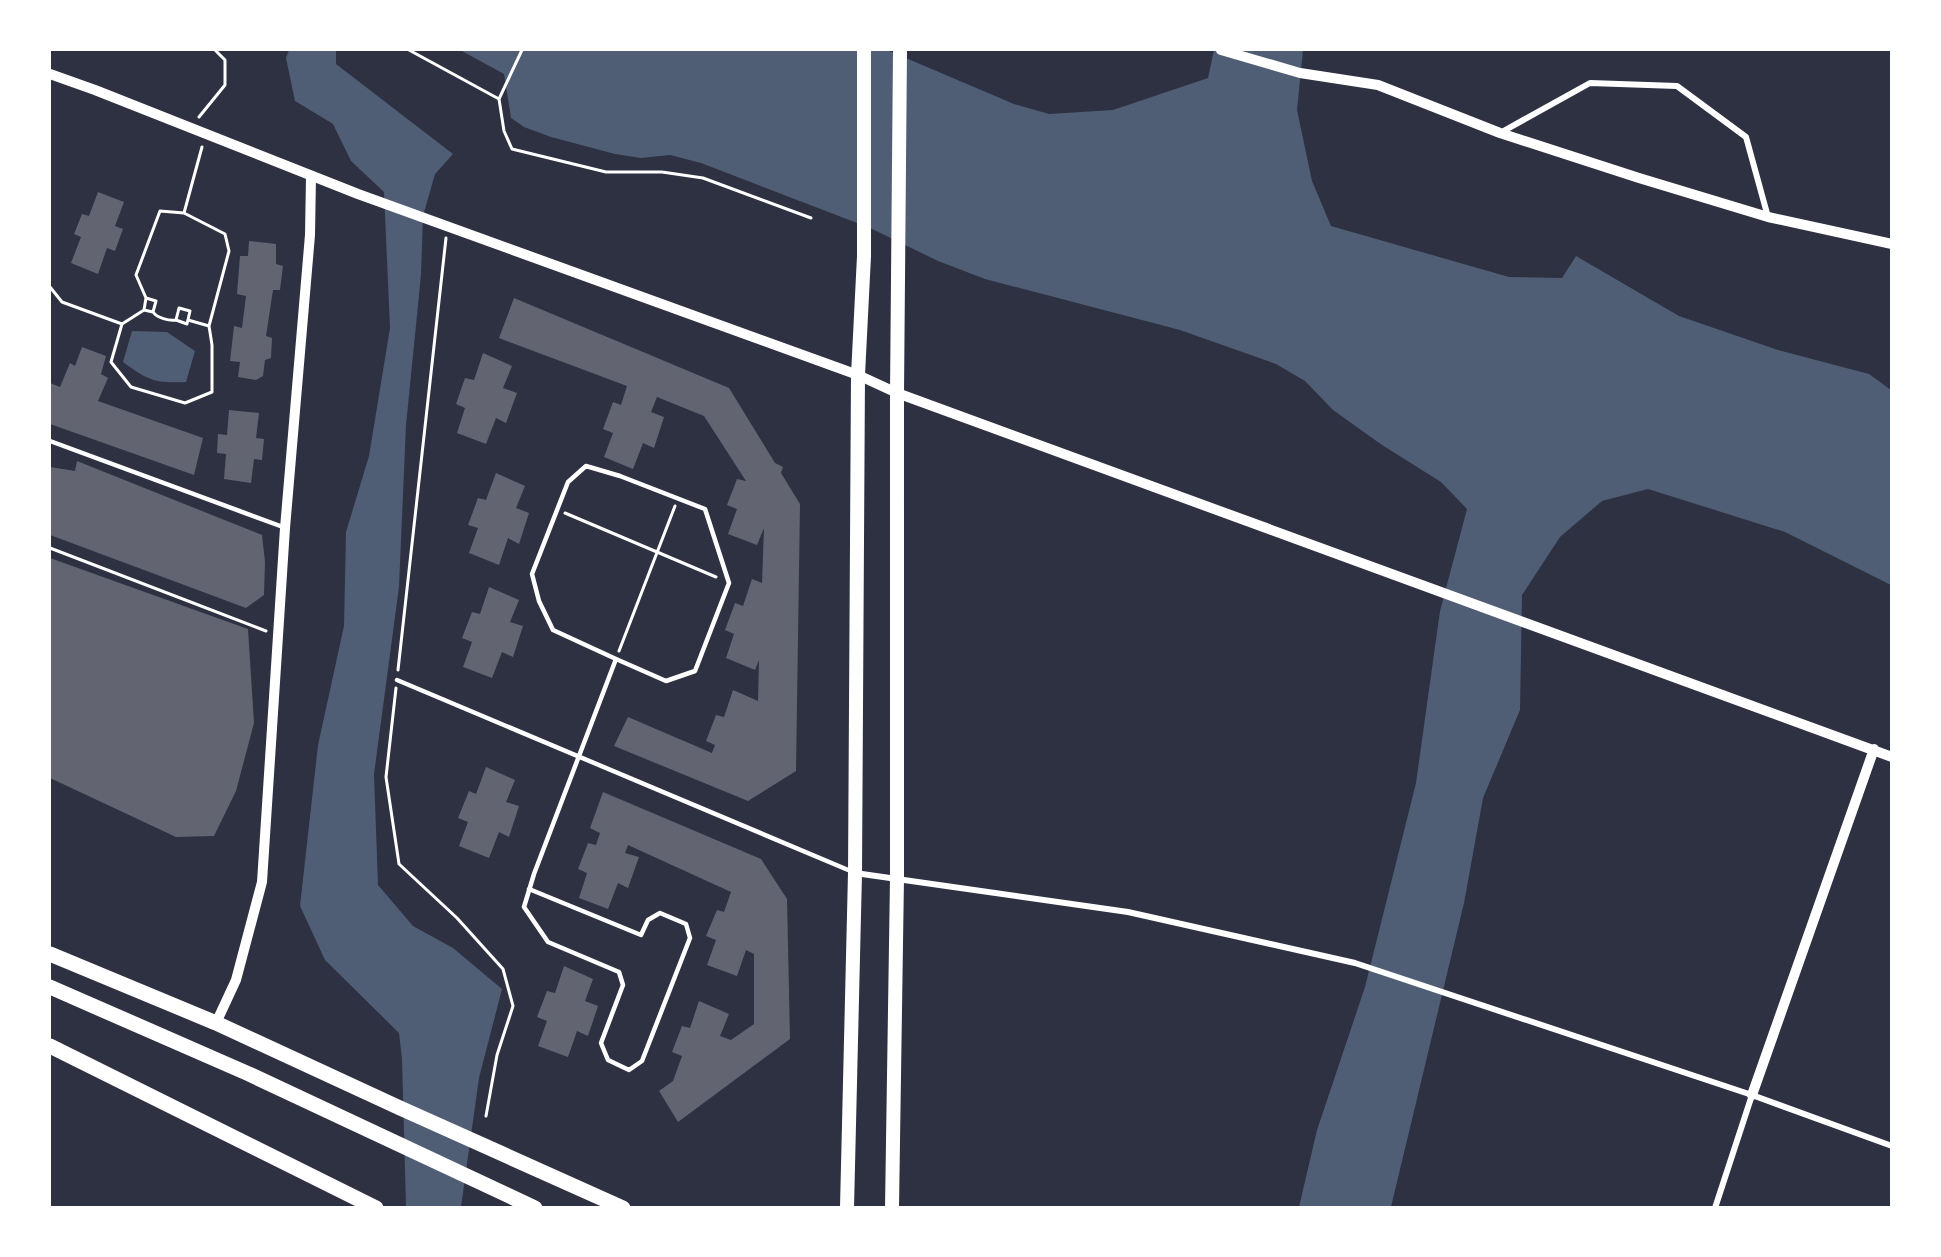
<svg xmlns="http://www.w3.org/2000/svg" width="1941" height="1257" font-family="Inter,sans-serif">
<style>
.water{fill:#4f5d75}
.building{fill:#626471}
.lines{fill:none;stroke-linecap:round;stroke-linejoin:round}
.path{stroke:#fff;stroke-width:3}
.service{stroke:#fff;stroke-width:4.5}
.minor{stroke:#fff;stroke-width:6}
.tertiary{stroke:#fff;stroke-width:10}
.primary{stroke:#fff;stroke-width:14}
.trunk{stroke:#fff;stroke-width:15}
</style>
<rect width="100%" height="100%" fill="#2d3142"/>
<!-- water -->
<path class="water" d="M289,50h47v14l117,90 -18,20 -12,42 -2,59 -15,150 -7,162 -25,187 4,111 35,41 40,22 49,41 -23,89 -18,129h-55l-4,-148 -3,-26 -74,-73 -25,-54 18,-161 26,-119 2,-94 23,-76 21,-128 -6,-136 -33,-31 -18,-37 -38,-23 -9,-43z
M460,50h427l127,54 35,10 64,-4 95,-32 6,-28h89l-6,60 15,71 19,45 178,51 53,1 14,-22 103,60 99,34 91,24 22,16v195l-106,-53 -137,-43 -46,12 -42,36 -38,58 -2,115 -37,88 -19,105 -73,304h-92l18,-77 48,-143 51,-204 24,-172 27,-102 -26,-27 -59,-37 -49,-35 -28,-29 -29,-17 -96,-34 -195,-51 -47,-18 -68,-33 -169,-65 -31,-8 -29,3 -26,-4 -64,-17 -27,-10 -13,-9 -7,-44z
M132,331l35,1 28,19 -9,31c-32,1 -37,-1 -63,-20z"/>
<!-- building -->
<path class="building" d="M98,192l26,10 -9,24 8,3 -8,22 -8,-3 -9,26 -27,-11 10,-26 -7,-3 8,-20 7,2z
M249,241l27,3v20l7,2 -3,24h-7l-7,46 6,2 -1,20 -6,2 -2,16 -7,4 -18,-3 2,-15 -10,-1 4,-35 8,2 4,-32 -9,-2 3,-38h8z
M514,298l215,90 46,75 8,4 -2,6 19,31 -4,267 -48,30 -134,-55 14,-29 84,36 3,-8 -9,-4 10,-26 8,2 9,-27 25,11 1,-41 -4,10 -29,-12 8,-24 -9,-4 10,-27 8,3 9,-27 10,4 2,-55 -7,17 -29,-11 9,-25 -10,-4 10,-26 9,2 -42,-65 -47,-19 -6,15 13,5 -10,31 -11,-5 -10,26 -29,-12 9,-24 -10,-4 10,-27 8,3 6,-19 -128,-48z
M82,347l24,9 -5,18 7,4 -10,23 105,37 -9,37 -144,-51v-41l10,4 10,-24 5,3z
M483,353l29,13 -9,22 14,5 -11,30 -10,-5 -10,26 -29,-11 8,-25 -9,-4 9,-26 9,2z
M229,410l30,3 -3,25 8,1 -2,21 -8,-1 -3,24 -27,-4 2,-25 -9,-1 1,-19 9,1z
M77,461l185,74 3,27 -1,33 -18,13 -196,-73v-68l25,4z
M496,473l29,13 -9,22 13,5 -10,31 -11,-6 -9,27 -30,-12 9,-25 -10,-3 10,-27 8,2z
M50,558l198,71 6,94 -18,68 -22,45 -38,1 -126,-59z
M489,587l30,13 -9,22 13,4 -10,31 -11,-5 -10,26 -29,-11 9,-25 -10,-4 10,-26 8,2z
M486,767l29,13 -9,22 13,4 -10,31 -10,-5 -10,26 -30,-12 9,-24 -10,-4 11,-27 7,3z
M603,792l158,67 26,40 3,140 -112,83 -19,-31 14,-10 9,-25 -10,-4 10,-26 8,2 9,-27 30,13 -9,22 11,4 23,-16v-70l-8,-4 -9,26 -30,-11 9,-25 -10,-4 11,-26 7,2 7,-20 -103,-47 -3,8 14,4 -11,31 -10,-5 -10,26 -29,-11 8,-25 -9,-4 10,-26 8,2 4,-12 -10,-5z
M564,966l29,13 -8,22 13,5 -10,30 -11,-5 -9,26 -30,-11 9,-25 -10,-4 10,-26 8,2z"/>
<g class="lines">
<!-- path -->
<path class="path" d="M409,50l90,49
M522,50l-23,49 5,32 8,18 94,23h56l41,6 108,40
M199,117l26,-32v-25l-10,-10
M184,213l41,21 4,17 -20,75 -21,-6
M50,287l12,15 60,22
M146,298l-2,12 9,2 3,-11 -10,-3 -10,-23 24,-64 24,2 18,-66
M144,310l-22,14 -11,38 20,25 54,16 27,-11v-47l-3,-19
M153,312c4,6 16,9 23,8l3,-12 11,3 -3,13 -11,-4
M565,513l151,64
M50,548l216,83
M619,651l56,-145
M398,670l48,-432
M396,688l-10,89 13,87 58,54 46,51 10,37 -16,49 -11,61"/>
<!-- service -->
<path class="service" d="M50,441l233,86
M397,680l456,192
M529,889l112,46 7,-15 12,-7 26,11 4,14 -48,123 -13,9 -21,-10 -7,-17 22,-58 -4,-13 -71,-30 -24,-35 10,-33 82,-215 50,22 29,-10 34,-88 -24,-74 -85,-33 -34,-10 -18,16 -36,92 7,27 14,29 63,29"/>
<!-- minor -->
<path class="minor" d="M1500,133l90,-50 87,3 69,51 22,80
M855,873l273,39 227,51 397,132 140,51
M1715,1208l37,-113"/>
<!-- tertiary -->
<path class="tertiary" d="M1221,50l79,23 78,12 122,48 139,45 129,39 124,27
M50,74l45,16 263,104 500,181 39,18 995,364
M216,1023l20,-43 26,-98 23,-354 25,-293 1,-59
M1752,1095l122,-346"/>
<!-- primary -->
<path class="primary" d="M847,1208l8,-335 3,-498 6,-119v-206
M892,1208l5,-330v-485l3,-343"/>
<!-- trunk -->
<path class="trunk" d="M50,954l166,69 184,85 223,100
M50,987l199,87 286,134
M50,1046l326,162"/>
</g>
<!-- border -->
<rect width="1941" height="1257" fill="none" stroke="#ffffff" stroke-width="102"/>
</svg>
